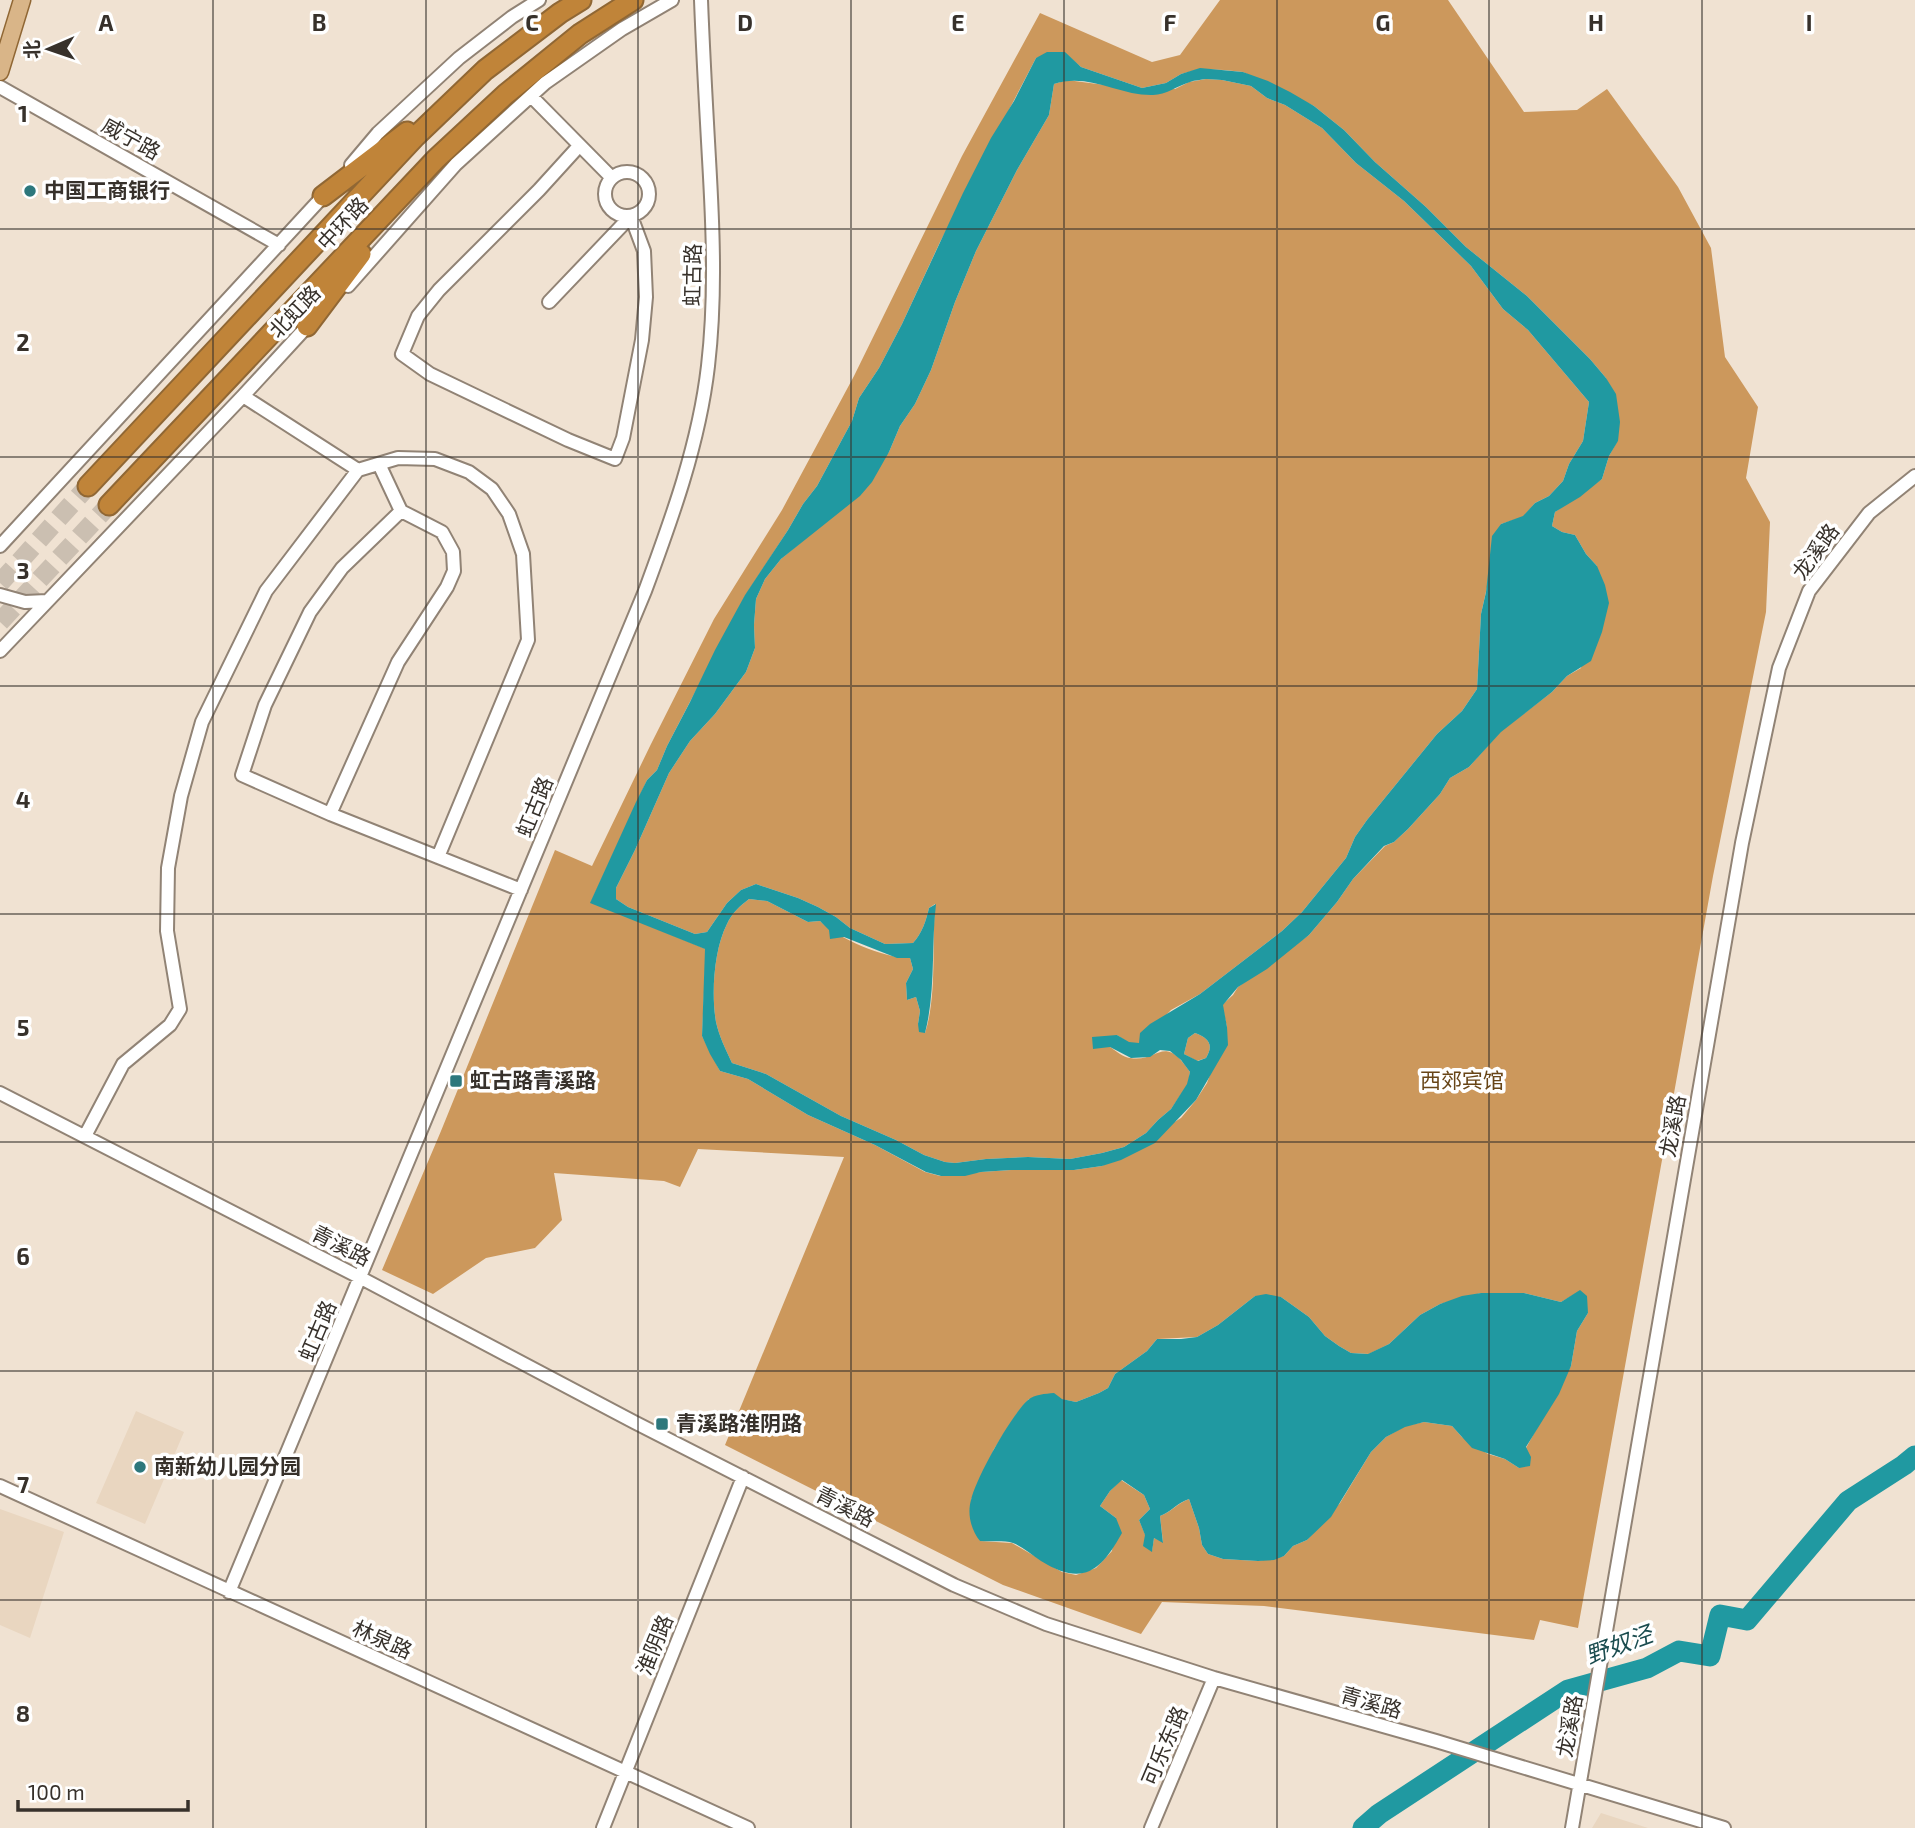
<svg xmlns="http://www.w3.org/2000/svg" width="1915" height="1828" font-family="'Exo 2','Noto Sans SC',sans-serif">
<style>
.built{fill:#e9d6c0}
.forest{fill:#cc985c;fill-rule:evenodd}
.water{fill:#2099a1;fill-rule:evenodd}
.lines{fill:none;stroke-linecap:round;stroke-linejoin:round}
.river{stroke:#2099a1;stroke-width:21}
.highway-tunnel{stroke:#cbbfb1;stroke-width:19;stroke-dasharray:19 10;stroke-linecap:butt}
.minor-casing{stroke:#918375;stroke-width:16}
.major-casing{stroke:#906734;stroke-width:19}
.highway-casing{stroke:#906734;stroke-width:23}
.minor{stroke:#fff;stroke-width:12}
.major{stroke:#d9b588;stroke-width:16}
.highway{stroke:#c08439;stroke-width:19}
.grid{fill:none;stroke:#37312b;stroke-width:2;stroke-opacity:0.55}
.poi-dot{fill:#2d777c;stroke:#fff;stroke-width:2.5}
.labels{text-anchor:middle;stroke-width:7;stroke-linejoin:round;paint-order:stroke}
.street-label{font-size:21px;fill:#37312b;stroke:#fff}
.poi-label{font-size:21px;font-weight:bold;fill:#37312b;stroke:#fff;text-anchor:start}
.park-label{font-size:21px;fill:#684517;stroke:#fff}
.water-label{font-size:23px;font-style:italic;fill:#1b4c4f;stroke:#fff}
.grid-label{font-size:23px;text-anchor:middle;font-weight:bold;fill:#37312b;stroke:#fff;stroke-width:7;stroke-linejoin:round;paint-order:stroke}
</style>
<rect width="100%" height="100%" fill="#f0e2d2"/>
<!-- built -->
<path class="built" d="M136,1411l48,21 -39,92 -49,-21z
M0,1509l64,23 -34,106 -30,-13z
M1601,1813l47,15h-56z"/>
<!-- forest -->
<path class="forest" d="M1220,0h228l76,112 53,-2 30,-21 71,98 33,61 14,109 33,50 -12,71 24,44 -4,90 -53,264 -135,752 -38,-8 -6,20 -270,-34 -102,-4 -21,32 -138,-49 -278,-140 119,-288 -146,-8 -18,38 -16,-6 -110,-8 8,47 -27,28 -49,10 -53,36 -51,-24 59,-139 114,-281 37,16 59,-122 63,-125 68,-109 72,-134 108,-220 78,-143 112,49 28,-7zM1065,53l16,14 61,21 24,-5 15,-9 19,-5 24,1 19,2 71,34 30,24 31,32 51,45 40,40 61,49 63,63 16,19 12,62 -9,16 -7,23 -47,33 -3,14 10,6 13,3 11,19 11,12 -16,102 -14,8 -15,16 -51,39 -32,36 -19,11 -10,16 -32,35 -14,13 -9,4 -32,33 -16,23 -28,33 -71,52 -5,8 -11,10 5,22 -20,56 -11,17 -15,18 -79,48 -28,4h-63l-30,2 -27,4h-14l-15,-4 -50,-27 -67,-30 -60,-36 -28,-8 -18,-35 4,-87 -115,-47 56,-122 10,-10 10,-24 78,-150 43,-66 15,-26 14,-18 35,-65 7,-23 20,-30 23,-44 38,-82 96,-184zM1580,1291l8,22 -11,18 -6,35 -45,82 -7,20 -14,-9 -17,-5 -26,-17 -10,-11 -28,-4 -19,4 -19,11 -15,15 -31,51 -33,37 -14,6 -9,10 -26,5 -35,-2 -15,-5 -6,-9 -3,-17 -10,-29c-11,4 -18,13 -29,17l3,26 -9,-4 -2,13 -13,-31 11,-11 -6,-14 -23,-15 -11,11 -10,15 16,12 -4,33 -16,17 -20,7 -14,-3 -50,-29 -32,-2 -9,-41 23,-51 24,-37 11,-13h32l15,3 23,-9 9,-5 7,-14 32,-23 10,-12 40,-2 21,-12 37,-29 26,1 28,20 16,19 14,10 12,7 18,1 20,-10 31,-29 20,-11 41,-11h43l37,9z
M1206,79l16,1 29,6 16,12 18,7 37,23 34,35 48,38 67,65 32,43 25,21 61,72 -6,39 -14,23 -6,17 -14,15 -14,7 -12,14 -22,7 -20,90 -4,75 -15,22 -25,23 -70,86 -12,17 -9,21 -44,54 -20,19 -82,63 -29,16 -32,33h-10l-12,-8 -7,12c6,4 13,10 20,11 29,5 33,-26 60,14l-2,12 -17,25 -13,11 -12,13 -22,14 -22,6 -32,6 -42,-2 -42,2 -31,4 -10,-1 -21,-7 -28,-15 -55,-24 -75,-42 -34,-11c-6,-13 -13,-27 -16,-41 -5,-28 -2,-73 11,-98 5,-11 13,-18 22,-25l18,2 41,21 12,-1c19,18 63,37 90,37l3,11 -7,14 1,17 9,-3 4,14 -2,13 7,9c12,-36 7,-89 10,-129l-6,4c-3,13 -7,25 -16,35l-28,1 -35,-16 -14,-11 -18,-10 -20,-9 -42,-14 -15,6 -14,13 -20,29 -12,2 -67,-27 -12,-8v-11l19,-38 34,-77 21,-32 25,-27 31,-42 9,-24 -1,-23 2,-26 9,-20 16,-20 37,-31 71,-76 11,-26 15,-22 16,-34 24,-68 21,-51 41,-81 32,-55 5,-31 13,-4 38,5 17,4h53l14,-7z
M1195,1033c14,5 19,12 11,25l-9,3 -13,-7 4,-16z"/>
<!-- water -->
<path class="water" d="M1047,52h18l16,15 61,21 24,-5 15,-9 19,-6 43,4 25,9 22,11 24,14 30,24 31,32 51,45 40,40 61,49 63,63 16,19 10,16 4,28 -2,19 -9,15 -7,23 -22,18 -25,15 -3,14 10,6 13,3 11,19 11,12 8,19 4,18 -7,29 -11,29 -24,15 -15,16 -51,40 -32,35 -19,11 -10,16 -32,35 -14,13 -10,4 -31,33 -16,23 -28,33 -42,34 -29,18 -15,18 4,22 1,18 -32,55 -41,43 -34,17 -19,6 -28,4h-63l-30,2 -16,4h-24l-15,-4 -51,-27 -67,-30 -60,-36 -28,-8 -10,-17 -8,-18 3,-87 -115,-46 46,-101 11,-22 10,-10 10,-24 23,-44 25,-52 30,-55 43,-65 15,-26 14,-18 35,-65 7,-23 20,-30 23,-44 61,-131 28,-55 23,-37 22,-43zM1206,79l16,1 29,6 16,12 18,7 37,23 34,35 48,38 67,65 32,43 25,21 61,72 -6,39 -14,23 -6,17 -14,15 -14,7 -12,13 -22,8 -9,12 -6,56 -5,22 -4,75 -15,22 -25,23 -70,86 -12,17 -9,21 -44,54 -20,19 -82,63 -50,30 -10,9 -1,10 -10,-1 -12,-7 -25,2 1,12 17,-2 21,11 19,-1 10,-7 10,1 11,9 9,12 -3,12 -16,25 -13,11 -12,13 -22,14 -22,6 -32,6 -42,-2 -42,2 -31,4 -10,-1 -21,-7 -28,-15 -55,-24 -75,-42 -34,-11c-6,-13 -13,-27 -16,-41 -5,-28 -2,-73 11,-98 5,-11 13,-18 22,-25l18,2 41,21 12,-1 9,9 1,9 14,-2 53,21h13l3,11 -7,14 1,17 9,-3 4,14 -2,13 1,8 6,1c11,-42 6,-87 11,-129l-7,4c-3,13 -7,25 -16,35l-28,1 -35,-16 -14,-11 -18,-10 -20,-9 -42,-14 -15,6 -14,13 -20,29 -12,2 -67,-27 -12,-8v-11l19,-38 34,-77 21,-32 25,-27 31,-42 9,-24 -1,-23 2,-26 9,-20 16,-20 79,-63 12,-14 17,-30 11,-26 15,-22 16,-34 24,-68 21,-51 41,-81 32,-55 5,-31c34,-12 66,12 99,11 13,0 24,-9 37,-13 5,-2 11,-2 16,-3zM1195,1033c14,5 19,12 11,25l-8,3 -14,-7 4,-16z
M1580,1290l7,6 1,17 -11,18 -6,35 -12,28 -33,53 5,10 -1,9 -11,2 -14,-9 -33,-11 -20,-22 -28,-4 -19,5 -19,10 -15,15 -40,65 -24,23 -14,6 -9,10 -10,4 -16,1 -35,-2 -15,-5 -6,-9 -3,-17 -10,-29c-12,4 -18,13 -29,17l3,27 -9,-5 -2,14 -9,-6 2,-11 -6,-15 11,-11 -6,-14 -22,-15 -12,11 -10,15 16,12 6,15c-21,38 -39,54 -81,28 -9,-6 -18,-14 -28,-18 -9,-3 -23,-1 -33,-2 -9,-11 -13,-27 -9,-41 5,-22 40,-85 57,-100 7,-6 17,-6 26,-7l8,6 14,3 23,-9 9,-5 7,-14 32,-23 10,-12h24l16,-2 21,-12 37,-29 11,-2 15,3 28,20 16,19 14,10 12,7 17,1 21,-10 31,-29 20,-11 22,-8 19,-3h43l37,9z"/>
<g class="lines">
<!-- river -->
<path class="river" d="M1363,1828l16,-14 189,-124 79,-22 32,-17 31,5 10,-41 27,5 101,-119 56,-36 11,-9"/>
<!-- highway-tunnel -->
<path class="highway-tunnel" d="M0,583l88,-97
M0,622l109,-117"/>
<defs>
<path id="minor" d="M0,87l279,158
M531,96l81,82
M351,165l27,-32 81,-75 53,-41 27,-17
M605 194a22 22 0 1 1 44 0a22 22 0 1 1-44 0Z
M348,286l108,-122 89,-81 77,-54 50,-29
M549,302l82,-86 13,35 2,46 -4,43 -19,98 -8,21 -47,-19 -138,-66 -28,-20 16,-38 21,-26 100,-100 40,-44
M243,396l115,74
M401,511l-59,57 -32,44 -45,93 -23,70 88,39 191,76
M0,546l327,-354
M0,595l25,7 22,-1
M0,651l243,-255 69,-75
M330,814l68,-152 49,-75 7,-16 -1,-19 -11,-20 -41,-21 -22,-47
M0,1093l361,185 273,144 320,163 92,39 168,54 222,63 288,87
M85,1136l38,-72 47,-39 10,-16 -13,-78 1,-63 13,-72 21,-74 64,-131 92,-121 40,-12 37,1 34,13 23,17 17,25 14,40 5,86 -90,217
M0,1486l748,342
M229,1592l416,-1001c27,-73 54,-147 63,-225 8,-69 5,-138 1,-207 -3,-53 -6,-106 -8,-159
M603,1828l140,-351
M1151,1828l63,-150
M1572,1828l170,-985 37,-175 30,-77 60,-78 46,-37"/>
<path id="major" d="M0,72l22,-72"/>
<path id="highway" d="M323,196l84,-64
M307,326l54,-72
M88,486l327,-349 70,-67 75,-57 21,-13
M109,505l327,-346 70,-65 74,-60 53,-34"/>
</defs>
<!-- minor casing -->
<use href="#minor" class="minor-casing"/>
<!-- major casing -->
<use href="#major" class="major-casing"/>
<!-- highway casing -->
<use href="#highway" class="highway-casing"/>
<!-- minor -->
<use href="#minor" class="minor"/>
<!-- major -->
<use href="#major" class="major"/>
<!-- highway -->
<use href="#highway" class="highway"/>
</g>
<!-- grid -->
<path class="grid" d="M213,0v1828M426,0v1828M638,0v1828M851,0v1828M1064,0v1828M1277,0v1828M1489,0v1828M1702,0v1828M0,229h1915M0,457h1915M0,686h1915M0,914h1915M0,1142h1915M0,1371h1915M0,1600h1915"/>
<!-- markers -->
<g class="poi-dot">
<circle cx="30" cy="191" r="7"/>
<rect x="449" y="1074" width="14" height="14" rx="3.5"/>
<rect x="655" y="1417" width="14" height="14" rx="3.5"/>
<circle cx="140" cy="1467" r="7"/>
</g>
<g class="labels">
<!-- street labels -->
<g class="street-label">
<text transform="translate(131 139) rotate(29)" y="7">威宁路</text>
<text transform="translate(343 224) rotate(-47)" y="7">中环路</text>
<text transform="translate(693 275) rotate(-89)" y="7">虹古路</text>
<text transform="translate(295 312) rotate(-46)" y="7">北虹路</text>
<text transform="translate(1816 552) rotate(-54)" y="7">龙溪路</text>
<text transform="translate(535 807) rotate(-68)" y="7">虹古路</text>
<text transform="translate(1673 1126) rotate(-80)" y="7">龙溪路</text>
<text transform="translate(341 1246) rotate(27)" y="7">青溪路</text>
<text transform="translate(318 1331) rotate(-67)" y="7">虹古路</text>
<text transform="translate(845 1507) rotate(27)" y="7">青溪路</text>
<text transform="translate(382 1640) rotate(24)" y="7">林泉路</text>
<text transform="translate(655 1645) rotate(-68)" y="7">淮阴路</text>
<text transform="translate(1371 1703) rotate(16)" y="7">青溪路</text>
<text transform="translate(1570 1726) rotate(-80)" y="7">龙溪路</text>
<text transform="translate(1165 1746) rotate(-67)" y="7">可乐东路</text>
</g>
<!-- poi labels -->
<g class="poi-label">
<text x="44" y="198">中国工商银行</text>
<text x="470" y="1088">虹古路青溪路</text>
<text x="676" y="1431">青溪路淮阴路</text>
<text x="154" y="1474">南新幼儿园分园</text>
</g>
<!-- park labels -->
<g class="park-label">
<text x="1462" y="1088">西郊宾馆</text>
</g>
<!-- water labels -->
<g class="water-label">
<text transform="translate(1619 1645) rotate(-20)" y="8">野奴泾</text>
</g>
</g>
<g class="grid-label">
<text x="106" y="31">A</text>
<text x="319" y="31">B</text>
<text x="532" y="31">C</text>
<text x="745" y="31">D</text>
<text x="958" y="31">E</text>
<text x="1170" y="31">F</text>
<text x="1383" y="31">G</text>
<text x="1596" y="31">H</text>
<text x="1809" y="31">I</text>
<text x="23" y="122">1</text>
<text x="23" y="351">2</text>
<text x="23" y="579">3</text>
<text x="23" y="808">4</text>
<text x="23" y="1036">5</text>
<text x="23" y="1265">6</text>
<text x="23" y="1493">7</text>
<text x="23" y="1722">8</text>
</g>
<!-- north arrow -->
<g transform="translate(49 49) rotate(268)" stroke="#ffffff" stroke-width="5" paint-order="stroke">
<path d="M0-5L12 26L0 18L-12 26Z" fill="#37312b"/>
<text y="-10" font-size="19" font-weight="bold" text-anchor="middle" fill="#37312b">北</text>
</g>
<!-- scale -->
<path d="M18 1800v10h170v-10" fill="none" stroke="#37312b" stroke-width="3.5"/>
<text x="28" y="1800" font-size="21" fill="#37312b" stroke="#ffffff" stroke-width="5" paint-order="stroke">100 m</text>
</svg>
